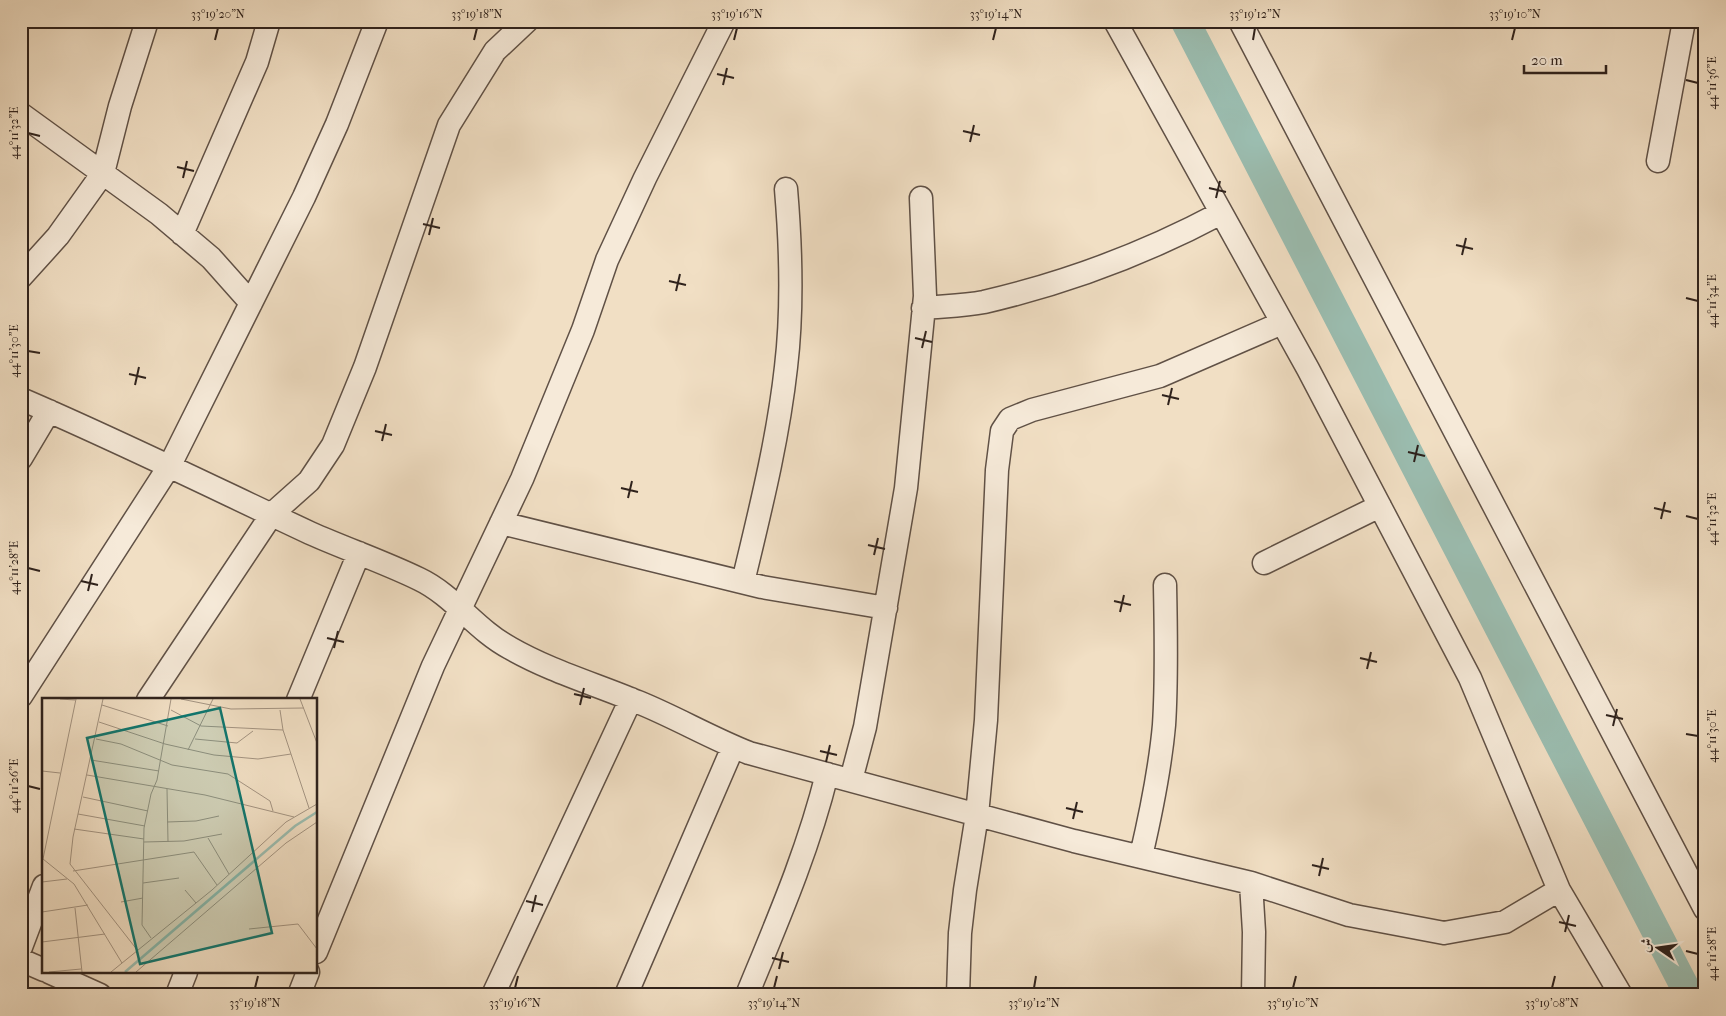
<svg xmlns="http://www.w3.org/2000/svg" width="1726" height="1016" font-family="'IM FELL French Canon',Amiri,serif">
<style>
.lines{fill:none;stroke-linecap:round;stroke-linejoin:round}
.canal{stroke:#9bbdb0;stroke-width:29}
.minor-casing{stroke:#605146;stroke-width:25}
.minor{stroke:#f6ead9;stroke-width:22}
.ticks{fill:none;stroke:#2f221c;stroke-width:2}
.inset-river{fill:none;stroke:#9bbdb0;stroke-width:2.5}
.inset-road{fill:none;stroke:#a39381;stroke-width:1}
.view{fill:#0f766e;fill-opacity:0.15;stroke:#0f766e;stroke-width:2.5}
.inset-edge{fill:none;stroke:#2f221c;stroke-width:2.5}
.neatline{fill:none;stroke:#2f221c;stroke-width:2}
.ticks-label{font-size:12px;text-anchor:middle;fill:#2f221c}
</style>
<rect width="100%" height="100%" fill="#f1dfc4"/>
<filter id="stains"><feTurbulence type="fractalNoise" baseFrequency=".004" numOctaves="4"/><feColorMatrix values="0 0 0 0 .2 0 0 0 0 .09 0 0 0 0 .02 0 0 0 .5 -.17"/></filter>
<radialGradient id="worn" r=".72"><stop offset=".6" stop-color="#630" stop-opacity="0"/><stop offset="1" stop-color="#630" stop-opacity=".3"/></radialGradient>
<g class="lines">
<!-- canal -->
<path class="canal" d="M1185,21l504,974"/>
<defs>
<path id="minor" d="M1115,21l193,348 162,309 89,212 62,105
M1240,21l465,888
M21,114l138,100 52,44 40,45
M1658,161l26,-140
M182,234l75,-172 12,-41
M21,277l37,-41 45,-63 17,-67 27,-85
M923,308c20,-2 41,-2 61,-6 82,-19 164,-50 237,-89
M21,399c98,42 193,89 289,134 36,16 74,29 109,46 34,16 57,51 91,69 40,23 85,36 128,54 37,15 73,36 111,51l325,88 177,42 98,32 95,18 61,-11 54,-32
M21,458l28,-47
M501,523l261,64 124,21
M1264,563l116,-57
M743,582c17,-71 35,-142 43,-215 7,-59 5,-119 0,-178
M21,696l149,-231 134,-268 33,-73 40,-103
M148,700l124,-186 37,-33 24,-36 32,-78 84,-242 46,-74 32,-30
M298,700l61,-147
M851,780l14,-53 41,-239 19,-192 -4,-98
M1141,856c10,-43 19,-86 23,-131 3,-46 2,-94 1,-140
M1251,883l3,49 -1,63
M21,947l23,-61
M316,952l117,-286 89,-187 61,-149 24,-70 38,-82 79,-157
M21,960l23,10
M49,972l51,23
M177,995l9,-23
M299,995l9,-23
M493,995l138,-296
M626,995l107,-248
M747,995c30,-73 61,-144 80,-221
M958,995l2,-62 5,-43 12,-75 9,-95 11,-250 5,-39 8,-12 22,-9 128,-34 122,-53"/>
</defs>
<!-- minor casing -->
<use href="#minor" class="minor-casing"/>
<!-- minor -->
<use href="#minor" class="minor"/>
</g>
<!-- ticks -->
<path class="ticks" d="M215,40l3,-12M474,40l3,-12M734,40l3,-12M993,40l3,-12M1253,40l2,-12M1512,40l3,-12M717,74l17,4M1686,80l12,3M723,85l4,-17M963,131l17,4M28,133l12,3M970,142l4,-17M177,167l17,4M183,178l4,-17M1209,188l17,4M1216,198l4,-17M423,224l17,4M429,235l4,-17M1456,245l17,4M1462,255l4,-17M669,281l17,4M676,291l4,-17M1686,298l12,3M915,338l17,4M922,348l4,-17M28,351l12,2M129,374l17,4M135,385l4,-18M1162,395l17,4M1168,405l4,-17M375,431l17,4M382,441l4,-17M1408,452l17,4M1414,462l4,-17M621,488l17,4M628,498l4,-17M1654,508l17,4M1686,516l12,3M1661,519l4,-17M868,545l17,4M874,555l4,-17M28,568l12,3M81,581l17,4M88,591l4,-17M1114,601l17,4M1120,612l4,-17M327,638l17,4M334,648l4,-17M1360,658l17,4M1367,669l4,-17M574,694l17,4M580,705l4,-17M1606,715l17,4M1613,726l4,-17M1686,734l12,2M820,751l17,4M826,762l4,-17M28,786l12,3M1066,808l17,4M1073,819l4,-17M1312,865l17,4M1319,876l4,-18M526,901l17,4M532,912l4,-17M1559,922l17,4M1565,932l4,-17M1686,951l12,3M772,958l17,4M779,969l4,-17M255,988l3,-12M515,988l3,-12M774,988l3,-12M1034,988l2,-12M1293,988l3,-12M1552,988l3,-12"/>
<!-- overview -->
<g transform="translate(42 698)">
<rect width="275" height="275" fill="#f1dfc4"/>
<path class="inset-river" d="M83,274l170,-146 22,-14"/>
<path class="inset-road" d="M18,1l15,1M61,1l-30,138 -3,27 68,87M139,1l50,10 73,-1M258,1l17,44M60,7l66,21M129,12l30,16 82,4M238,12l3,20 26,78M57,24l66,22 49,11 44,4 33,-5M54,41l25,5 51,21 56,9 42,27 3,10M153,41l42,4 16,-12M146,52l25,-51M49,62l68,11M0,73l18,2M45,77l118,20 89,22M125,91l1,53M41,99l65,14M36,116l67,12M125,124l29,-1 23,-5M32,131l70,10M166,140l21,36M102,144l40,-1 38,-7M1,161l33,-160M1,161l31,25 48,79M31,173l121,-19 23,33M0,184l25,-3M101,185l36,-5M143,192l11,13M79,204l22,-4M33,210l7,64M0,214l46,-7M207,231l49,-5 19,25M109,240l-9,-13 2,-97 7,-34 6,-14 14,-81M0,244l63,-8M7,274l32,-3M69,274l101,-82 74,-68 31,-18M94,274l150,-129 31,-21"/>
<path class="view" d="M178,10l52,225 -132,31 -53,-226z"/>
<rect width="275" height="275" class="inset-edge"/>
</g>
<!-- margin -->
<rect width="1726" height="1016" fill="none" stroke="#f1dfc4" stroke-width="55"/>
<!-- north arrow -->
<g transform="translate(1658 948) rotate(283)" stroke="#f6ead9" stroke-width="4" paint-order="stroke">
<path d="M0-4L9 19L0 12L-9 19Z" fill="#2f221c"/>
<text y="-8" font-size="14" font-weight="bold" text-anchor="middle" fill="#2f221c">ش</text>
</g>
<!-- scale -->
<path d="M1524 65v8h82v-8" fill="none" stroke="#2f221c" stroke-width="2.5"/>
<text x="1531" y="65" font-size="15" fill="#2f221c" stroke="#f6ead9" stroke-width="4" paint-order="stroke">20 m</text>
<rect x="28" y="28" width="1670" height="960" class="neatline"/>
<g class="ticks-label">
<text x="218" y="18">33°19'20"N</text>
<text x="477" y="18">33°19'18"N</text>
<text x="737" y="18">33°19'16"N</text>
<text x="996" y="18">33°19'14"N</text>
<text x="1255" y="18">33°19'12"N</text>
<text x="1515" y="18">33°19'10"N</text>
<text transform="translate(1712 83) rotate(-90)" y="4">44°11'36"E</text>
<text transform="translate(14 133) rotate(-90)" y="4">44°11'32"E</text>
<text transform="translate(1712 301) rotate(-90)" y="4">44°11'34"E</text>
<text transform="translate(14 351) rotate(-90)" y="4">44°11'30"E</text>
<text transform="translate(1712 519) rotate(-90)" y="4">44°11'32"E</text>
<text transform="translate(14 568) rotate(-90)" y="4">44°11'28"E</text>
<text transform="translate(1712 736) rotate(-90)" y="4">44°11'30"E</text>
<text transform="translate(14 786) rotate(-90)" y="4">44°11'26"E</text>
<text transform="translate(1712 954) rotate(-90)" y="4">44°11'28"E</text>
<text x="255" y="1007">33°19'18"N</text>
<text x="515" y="1007">33°19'16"N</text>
<text x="774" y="1007">33°19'14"N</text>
<text x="1034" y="1007">33°19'12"N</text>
<text x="1293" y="1007">33°19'10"N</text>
<text x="1552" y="1007">33°19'08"N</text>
</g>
<rect width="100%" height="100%" filter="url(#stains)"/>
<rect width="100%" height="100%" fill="url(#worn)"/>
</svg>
